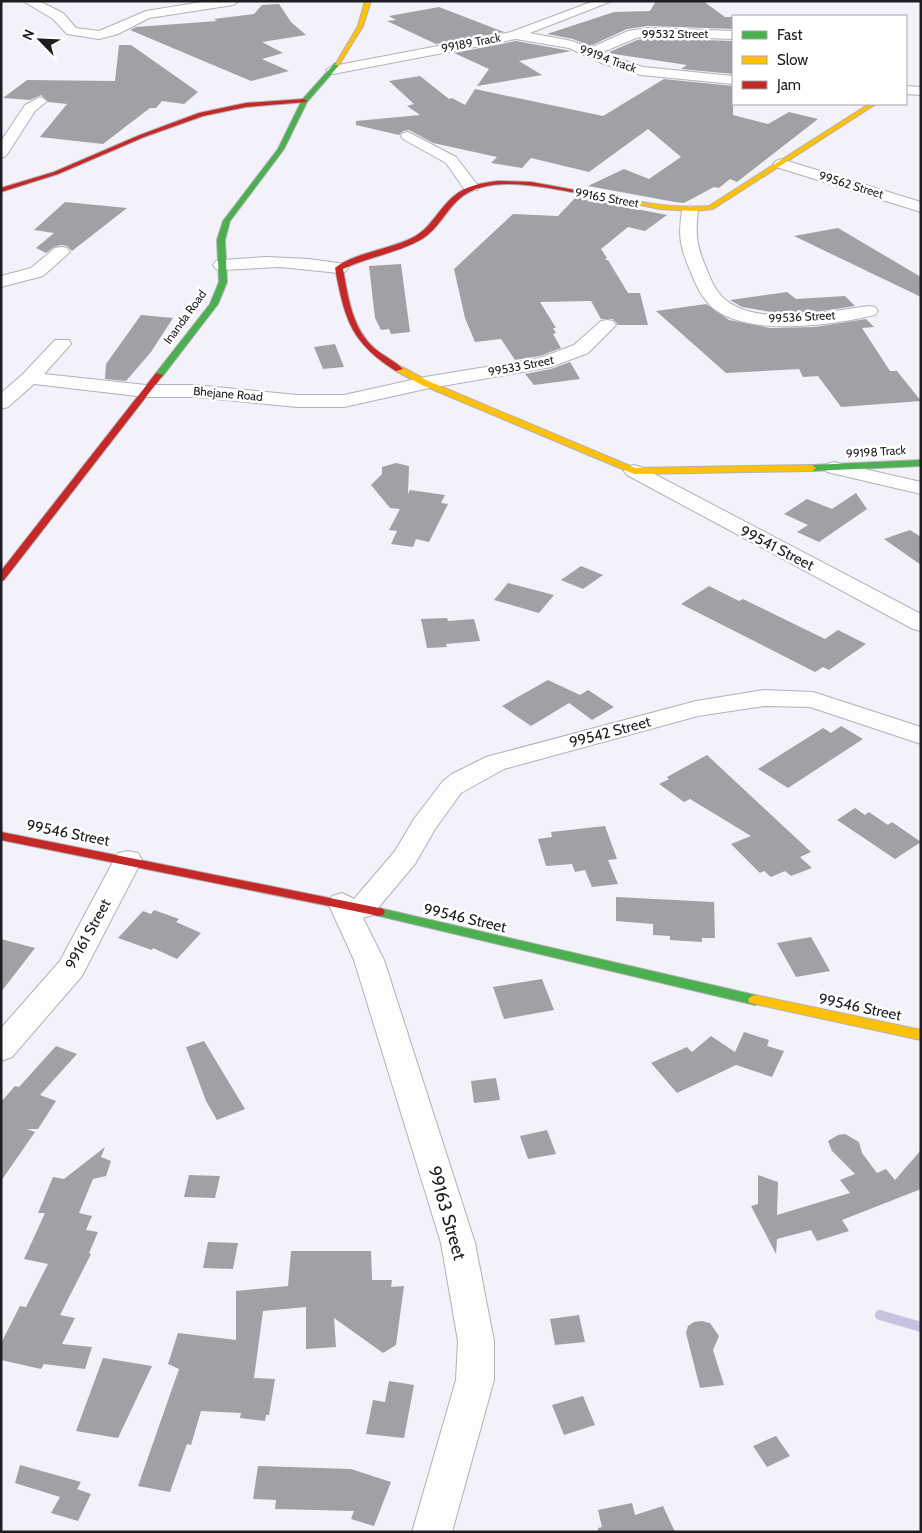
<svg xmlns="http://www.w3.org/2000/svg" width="922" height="1533" font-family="Cabin,sans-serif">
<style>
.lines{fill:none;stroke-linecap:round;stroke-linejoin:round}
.stream{stroke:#c6c2df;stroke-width:10}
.building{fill:#a0a0a5}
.street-casing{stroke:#b1b1b6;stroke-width:2}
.fast-casing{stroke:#b1b1b6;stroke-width:2}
.slow-casing{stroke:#b1b1b6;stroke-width:2}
.jam-casing{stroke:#b1b1b6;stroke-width:2}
.street{fill:#fdfdfe;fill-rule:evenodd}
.fast{fill:#4caf50;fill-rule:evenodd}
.slow{fill:#ffc107;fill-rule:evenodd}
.jam{fill:#c62828;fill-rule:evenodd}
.labels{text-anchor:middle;stroke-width:5;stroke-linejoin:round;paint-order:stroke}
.far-street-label{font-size:12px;fill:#1d1d22;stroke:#fff}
.street-label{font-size:15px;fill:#1d1d22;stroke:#fff}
.near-street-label{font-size:18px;fill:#1d1d22;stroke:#fff}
</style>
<rect width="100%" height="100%" fill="#f3f2fa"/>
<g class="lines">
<!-- stream -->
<path class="stream" d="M880,1315l41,12"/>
</g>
<!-- building -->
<path class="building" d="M656,1h47l22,16h8v12l-85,-3 -21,3 -37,17 -17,-7 -26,-5 67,-22 36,-1z
M279,4l12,18 15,13 -44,7 21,11 -21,6 27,12 -38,10 -121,-51 6,-3 81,-6 -3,-2 40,-5 8,-9z
M439,7l65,25 -68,12 -49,-23 9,-1 -7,-4z
M648,38l85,3v33l-52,-5 6,-4 -80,-12 30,-13z
M516,41l55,10 -52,10 23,14 -65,11 12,-17 -35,-16z
M119,45h12l67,47 -14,12 -22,-3 -6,7h-6l-47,36 -63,-7 27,-33 -19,-2 -7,-7 -11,5 -27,-2 24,-18 88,1z
M420,76l29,23 3,-1 13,7 10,-16 128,27 61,-37 69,7v29l35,9 21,-12 29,7 -81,63 -7,-3 -11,9 -5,-1 -30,16 -9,-1 -87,-16 36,-17 25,10 32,-22 -33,-28 -59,43 -58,-14 -9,10 -31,-5 6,-6 -64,-14 -24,-13 -6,1 -4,4 -43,-10v-4l64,-6 -13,-9 7,-2 -25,-23z
M576,197l91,18 -22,16 -17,-4 -27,22 6,9 -2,2h3l20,33h12l8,32h-30l-5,-6h-12l-10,-18 -51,1 16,26h-3l3,5 -3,1 8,14 -21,8 -25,4 -14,-21 -26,3 -10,-24 -11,-49 59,-55 45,2z
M65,202l62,6 -55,43 -5,-5 -6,-1 -7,2 -8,6 -10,-5 18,-15 -20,-3z
M838,228l83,49v20l-127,-61z
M401,264l9,68 -19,2 -2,-5 -8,1 -6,-12 -6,-52z
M787,292l9,7 49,-3 10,10 -39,6 -39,1 -35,-6 -12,-7z
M706,304l23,16 41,8 45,-1 51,-8 8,8 -12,1 28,43h7l24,30 -80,6 -23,-31 -15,1 -4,-8 -73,4 -70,-62z
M141,315l32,3 -22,34 -25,29 -21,-2 1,-15z
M335,344l9,23 -21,2 -9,-22z
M570,362l10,17 -46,6 -9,-11 26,-5z
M396,463l13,3 -1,28 2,-4 35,5 -4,8 7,1 -19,38 -13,-3 -3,8 -22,-3 6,-13 -8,-1 11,-21 -10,-1 -19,-23 11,-11v-7z
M856,493l11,16 -48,33 -22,-10 11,-7 -24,-11 23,-15 25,10z
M910,530l11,7v28l-37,-26z
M581,566l22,9 -20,14 -22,-9z
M508,583l46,12 -15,18 -45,-13z
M709,586l30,15 4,-2 82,40 13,-9 28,14 -37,26 -6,-3 -8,5 -134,-68z
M447,618l1,3 26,-2 6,22 -34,3 1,3 -20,1 -6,-29z
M548,680l32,15 8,-5 26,17 -22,13 -23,-17 -38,23 -29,-20z
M841,726l22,13 -75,49 -30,-19 65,-41 8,5z
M707,755l104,97 -11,5 12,11 -21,8 -6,-5 -14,6 -7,-6 -4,2 -29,-29 20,-8 -61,-37 -6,3 -25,-18 10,-5 -2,-2z
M855,808l10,7 4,-3 19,13 4,-3 29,20 -26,17 -58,-39z
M605,826l12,33 -9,1 10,24 -26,3 -7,-17 -10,2 -3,-8 -26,2 -8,-27 14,-2 -1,-5z
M616,897l98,5 1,36h-13v4l-32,-2v-4l-17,-1v-11l-37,-3z
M154,910l25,9 -3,3 25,11 -24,26 -24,-11 -1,2 -34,-12 25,-27 8,3z
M811,937l19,34 -34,6 -19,-34z
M1,939l34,9 -34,44z
M542,979l12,31 -50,9 -11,-32z
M744,1032l25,8 -2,6 17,5 -12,26 -36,-12 -59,28 -26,-30 36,-16 5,5 19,-16 24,16z
M204,1041l41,68 -28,11 -11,-19 -20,-54z
M56,1046l21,8 -37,41 16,6 -18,28h-11l8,3 -34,49v-79l14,-16 4,1z
M496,1078l4,22 -26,3 -3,-22z
M547,1130l9,24 -28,5 -8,-23z
M845,1134l14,8 3,11 15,20 9,-4 9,11 26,-30v39l-79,31 7,11 -32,10 -6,-11 -34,9 -1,15 -25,-48 7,-2v-29l20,7 -1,33 73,-22 -10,-13 15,-6 -23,-23 -4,-10 10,-6z
M105,1147l-4,10 10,4 -5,15 -13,3 -14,34 13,3 -6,14 12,2 -9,21 2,1 -31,61 15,3 -13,26 30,3 -7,22 -41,-5 -3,5 -40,-9v-17l19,-37 6,1 22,-43 -24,-5 21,-46h-7l15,-36 11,2z
M189,1175l31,1 -5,22 -31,-1z
M208,1242l30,1 -5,26 -30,-1z
M291,1251h80l1,29h20l-1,7 13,-1 -8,59 -13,8 -49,-35 2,29 -30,2v-42l-43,4 -9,67 21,1 -6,36h-3l-1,6 -25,-3 1,-5 -40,-2 -10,34 -4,-1 -17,48 -32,-6 41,-117 -11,-5 10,-31 58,7v-49l52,-5z
M579,1315l6,27 -30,3 -5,-26z
M702,1321l8,2 9,13 -6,14 11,35 -24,3 -14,-55 2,-7 6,-4z
M103,1358l49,8 -34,72 -42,-7z
M389,1381l25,4 -10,53 -38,-4 7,-34 12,2z
M583,1396l12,29 -31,10 -12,-30z
M776,1436l14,20 -23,11 -14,-21z
M20,1465l61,17 -4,7 14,5 -13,27 -27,-8 9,-16 -45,-14z
M258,1466l93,3 40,13 -17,44 -23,-7 3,-8 -79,-2 1,-9 -23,-1z
M632,1503l3,12 28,-9 12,26h-77v-4l4,-1 -4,-17z"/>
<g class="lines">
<defs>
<path id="street" d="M23,1h16l24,12 13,15 23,3 47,-20 62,-10h31l-6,4 -84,13 -31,16 -19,5 -32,-5 -14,-15z
M594,1h18l-82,32 42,8 18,7 38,-17 20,-3 85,3v8l-85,-3 -12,2 -35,15 42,14 90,9v8l-92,-9 -37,-11 -35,-16 -53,-9 -183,35 -7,-4 7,-4 178,-34z
M906,86l15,1v8l-15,-1z
M40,97l7,4 -12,10 -29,45 -5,2v-17l24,-36z
M408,132l48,25 23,30 -2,3h-12l-19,-27 -43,-24 -2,-3 2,-3z
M781,159l140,43v10l-145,-45 -3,-3 3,-3z
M690,206l8,5c-3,25 -1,36 9,59 4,11 10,24 20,31 35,26 102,10 142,5l6,1 3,4 -3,4c-42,10 -124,22 -161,-6 -11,-9 -19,-25 -24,-39 -10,-23 -12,-34 -8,-59z
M61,247l6,1 3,4 -27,24 -42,11v-11l30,-8 24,-20z
M266,257l43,2 36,5 3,4 -3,4 -6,1 -59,-6 -58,3 -6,-1 -3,-4 3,-4 6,-1z
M607,320l6,1 3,4 -28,28 -37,14 -126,22 -81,18h-47l-101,-10h-50l-112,-13 -26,23 -7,2v-16l22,-19 32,-34h14l2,4 -27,30 102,11h50l101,10h47l81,-18 115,-19 34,-13 27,-24z
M834,462l87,20v12l-94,-22 -3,-4 3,-4z
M634,465l7,2 280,147v17l-8,-2 -286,-154 -3,-4 3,-4z
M764,690l49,2 108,35v17l-111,-37 -46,-1 -66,10 -194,53 -43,24 -26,36 -20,35 -43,51 -9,3 21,42 91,283 19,98v39l-42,152h-40l44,-152 2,-39 -17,-98 -87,-283 -26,-57 4,-7 10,-3 12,6 41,-48 19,-32 29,-38 9,-7 34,-17 210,-56z
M128,851l10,2 4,7 -60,116 -70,81 -11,4v-33l59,-67 54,-101 4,-7z"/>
<path id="fast" d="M335,63l5,1 -33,38 -23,47 -54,72 -5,19 2,42 -9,22 -56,73h-6v-4l54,-69 9,-22 -2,-42 6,-19 55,-72 24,-49z
M921,460v6l-109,5 -4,-3 4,-3z
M379,908l376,87 5,2 2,3 -2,3 -5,2 -380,-90 -2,-3 2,-3z"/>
<path id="slow" d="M365,1h6l-8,25 -24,39h-4l23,-39z
M869,104h7l-163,105 -19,2 -34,-2 -86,-18 3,-2c44,9 87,21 132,17z
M396,367h6l26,14 207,87 177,-3 4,3 -4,3 -178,3 -212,-89 -26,-14z
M755,995l166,35v10l-171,-37 -2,-3 2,-3z"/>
<path id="jam" d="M304,99l3,2 -1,1 -60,5 -43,9 -59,21 -86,37 -57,18v-4l53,-16 86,-37 59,-22 47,-10z
M498,181l33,1 49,9 -3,2c-35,-6 -90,-20 -119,7 -13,12 -20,29 -36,39 -24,14 -54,18 -79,30 5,28 9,59 31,79 9,8 21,13 29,21l-7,2c-46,-29 -51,-52 -61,-103 18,-15 57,-19 79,-31 18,-10 25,-29 40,-41 13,-11 28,-13 44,-15z
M156,373l7,2 -159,205 -3,1v-10z
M1,832l378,76 4,1 2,3 -2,3 -4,1 -378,-76z"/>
</defs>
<!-- street casing -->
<use href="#street" class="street-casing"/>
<!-- fast casing -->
<use href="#fast" class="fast-casing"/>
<!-- slow casing -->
<use href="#slow" class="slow-casing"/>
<!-- jam casing -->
<use href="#jam" class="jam-casing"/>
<!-- street -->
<use href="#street" class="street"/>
<!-- fast -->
<use href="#fast" class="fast"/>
<!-- slow -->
<use href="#slow" class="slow"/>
<!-- jam -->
<use href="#jam" class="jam"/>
</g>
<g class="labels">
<!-- far-street labels -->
<g class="far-street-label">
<text x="675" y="38">99532 Street</text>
<text transform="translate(471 43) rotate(-11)" y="4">99189 Track</text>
<text transform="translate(608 59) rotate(20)" y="4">99194 Track</text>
<text transform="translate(851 185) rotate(17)" y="4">99562 Street</text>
<text transform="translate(607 198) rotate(10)" y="4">99165 Street</text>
<text transform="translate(185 317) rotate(-54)" y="4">Inanda Road</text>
<text transform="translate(802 317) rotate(-3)" y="4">99536 Street</text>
<text transform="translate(521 366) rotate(-11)" y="4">99533 Street</text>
<text transform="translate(228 394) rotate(5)" y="4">Bhejane Road</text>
<text transform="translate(876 452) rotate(-4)" y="4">99198 Track</text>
</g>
<!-- street labels -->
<g class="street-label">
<text transform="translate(777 548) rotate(27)" y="5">99541 Street</text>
<text transform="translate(610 732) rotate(-15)" y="5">99542 Street</text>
<text transform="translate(68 833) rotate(11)" y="5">99546 Street</text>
<text transform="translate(465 918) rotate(13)" y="5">99546 Street</text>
<text transform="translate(88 934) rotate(-61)" y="5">99161 Street</text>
<text transform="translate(860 1007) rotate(12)" y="5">99546 Street</text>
</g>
<!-- near-street labels -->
<g class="near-street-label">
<text transform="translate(447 1213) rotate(74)" y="6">99163 Street</text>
</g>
</g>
<!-- border -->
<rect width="922" height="1533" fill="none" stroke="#1d1d22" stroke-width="5"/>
<!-- legend -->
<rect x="732" y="15" width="175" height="90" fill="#ffffff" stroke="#a5a5a7"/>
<rect x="742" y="31" width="25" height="8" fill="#4caf50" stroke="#a5a5a7"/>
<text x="777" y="40" font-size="15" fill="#1d1d22">Fast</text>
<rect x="742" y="56" width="25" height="8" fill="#ffc107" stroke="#a5a5a7"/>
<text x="777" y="65" font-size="15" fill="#1d1d22">Slow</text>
<rect x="742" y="81" width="25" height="8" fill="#c62828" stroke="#a5a5a7"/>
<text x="777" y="90" font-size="15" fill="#1d1d22">Jam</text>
<!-- north arrow -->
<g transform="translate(40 40) rotate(294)" stroke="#ffffff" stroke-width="4" paint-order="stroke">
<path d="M0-4L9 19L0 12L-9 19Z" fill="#1d1d22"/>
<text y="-8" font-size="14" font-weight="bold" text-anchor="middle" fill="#1d1d22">N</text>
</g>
</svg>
